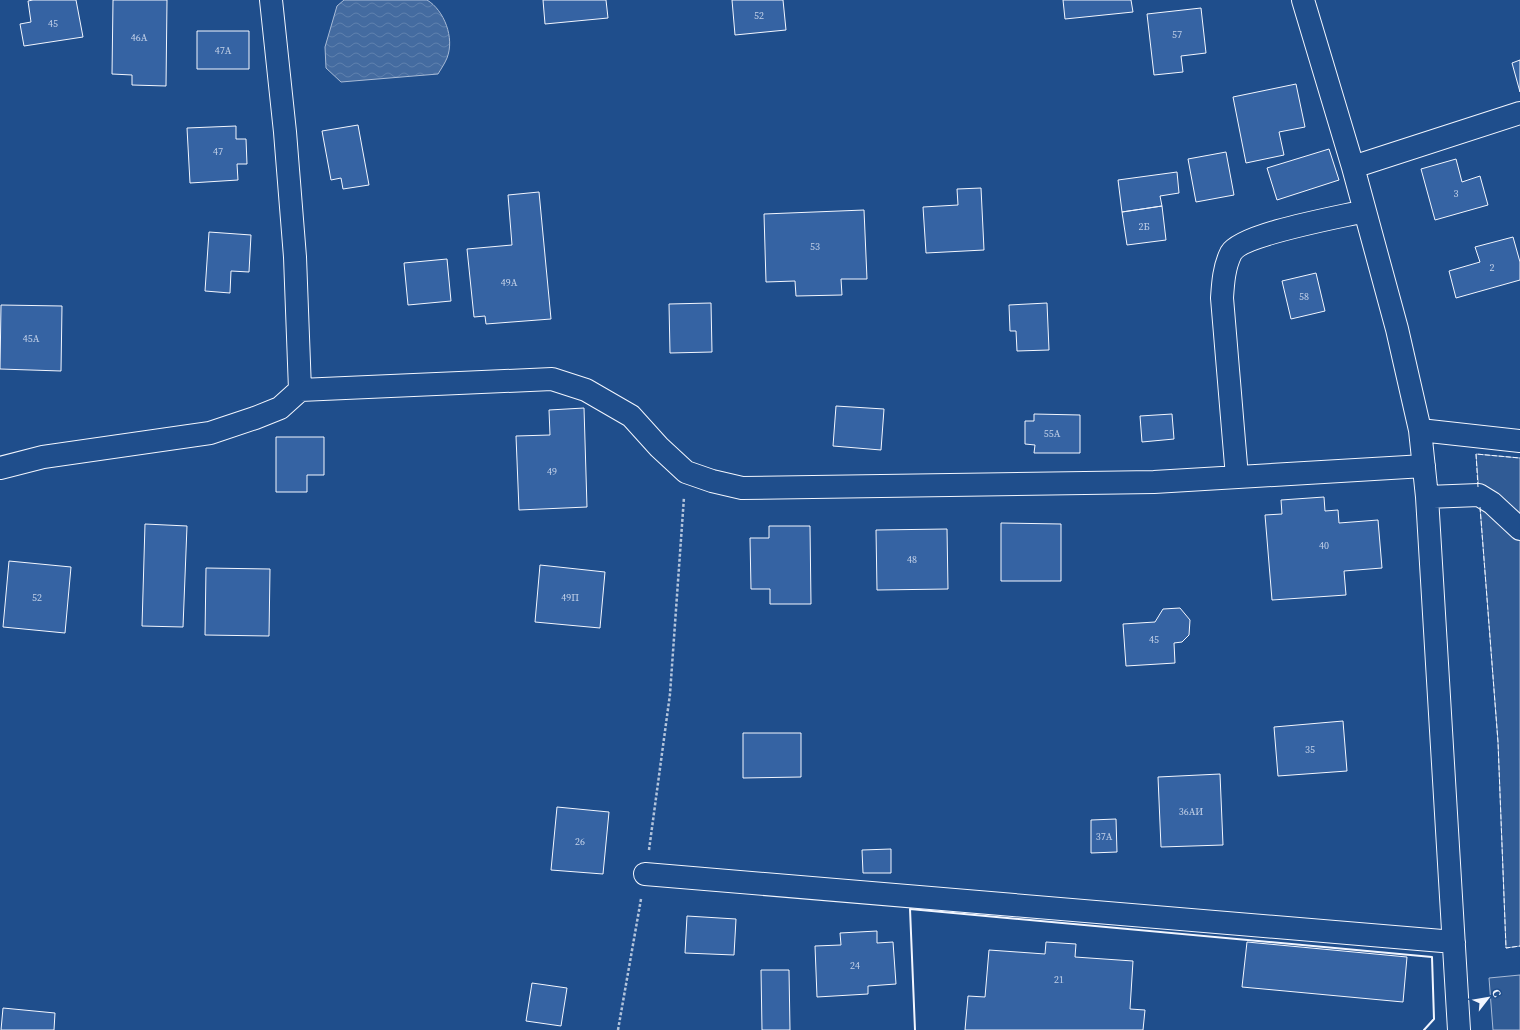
<svg xmlns="http://www.w3.org/2000/svg" width="1520" height="1030" font-family="'Source Serif 4',serif">
<style>
.built{fill:#305b95;stroke:#a8bbd7}
.water{fill:url(#water-waves);stroke:#a8bbd7}
.building{fill:#3563a3;stroke:#f2f6ff}
.lines{fill:none;stroke-linecap:round;stroke-linejoin:round}
.minor-casing{stroke:#f2f6ff;stroke-width:24}
.path{stroke:#b3c4dc;stroke-width:2.5;stroke-dasharray:3 2;stroke-linecap:butt}
.minor{stroke:#1f4e8c;stroke-width:22}
.fence{stroke:#f2f6ff;stroke-width:1;stroke-dasharray:5 2;stroke-linecap:butt}
.wall{stroke:#f2f6ff;stroke-width:2}
.labels{text-anchor:middle;stroke-width:3;stroke-linejoin:round;paint-order:stroke}
.number-label{font-size:10px;fill:#c3d1e8}
</style>
<defs>
<pattern id="water-waves" width="16" height="10" patternUnits="userSpaceOnUse"><rect width="16" height="10" fill="#446ba0"/><path d="M0 5q4-4 8 0t8 0" fill="none" stroke="#5f81ae"/></pattern>
</defs>
<rect width="100%" height="100%" fill="#1f4e8c"/>
<!-- built -->
<path class="built" d="M1476,454l44,4v488l-14,2 -8,-206z
M1520,975v55h-27l-4,-52z"/>
<!-- water -->
<path class="water" d="M344,0h83c17,10 28,38 20,58 -2,5 -6,11 -9,16l-97,8 -15,-14 -1,-21 12,-41z"/>
<!-- building -->
<path class="building" d="M33,0h43l7,37 -59,9 -4,-22 11,-2 -3,-21z
M113,0h54l-1,86 -34,-1v-10l-20,-1z
M543,0h63l2,18 -63,6z
M732,0h51l3,30 -51,5z
M1063,0h68l2,12 -68,7z
M1201,8l5,45 -25,3 2,16 -29,3 -7,-61z
M197,31h52v38h-52z
M1520,60v32l-8,-29z
M1296,84l9,43 -26,5 5,23 -38,8 -13,-66z
M358,125l11,60 -26,4 -2,-11 -10,2 -9,-49z
M236,126v13h10l1,25h-10l1,16 -48,3 -3,-55z
M1329,149l10,31 -62,20 -10,-32z
M1226,152l8,43 -38,7 -8,-43z
M1456,159l6,23 18,-6 8,29 -53,15 -14,-51z
M1177,172l2,21 -19,3 2,10 -40,6 -4,-32z
M981,188l3,62 -58,3 -3,-46 35,-2 -1,-16z
M539,192l12,127 -65,5 -1,-8 -11,1 -7,-68 45,-4 -4,-50z
M1162,206l4,34 -39,5 -5,-33z
M864,210l3,69h-26l1,16 -46,1 -1,-15 -29,1 -2,-68z
M209,232l42,3 -2,37 -18,-1 -1,22 -25,-2z
M1513,237l7,25v18l-64,18 -7,-27 31,-9 -5,-15z
M447,259l4,42 -43,4 -4,-42z
M1316,273l9,38 -34,8 -9,-38z
M711,303l1,49 -42,1 -1,-49z
M1047,303l2,47 -32,1 -1,-20h-6l-1,-26z
M1,305l61,1 -1,65 -61,-2z
M836,406l48,3 -3,41 -48,-4z
M584,408l3,99 -68,3 -3,-74 34,-1 -1,-25z
M1034,414l46,1v38h-46l1,-8 -10,-1v-23h9z
M1172,414l2,25 -32,3 -2,-26z
M276,437h48v38h-17v17h-31z
M1324,497l1,14 13,-1 1,13 39,-3 4,48 -38,3 2,24 -74,5 -7,-85 17,-1 -1,-14z
M1001,523l60,1v57h-60z
M145,524l42,2 -4,101 -41,-1z
M769,526h41l1,78h-41v-15h-19l-1,-51h19z
M947,529l1,60 -71,1 -1,-60z
M9,561l62,6 -6,66 -62,-6z
M540,565l65,7 -5,56 -65,-6z
M206,568l64,1 -1,67 -64,-1z
M1180,608l10,12 -1,15 -7,7 -8,1 1,20 -49,3 -3,-42 32,-2 8,-13z
M1343,721l4,50 -69,5 -4,-49z
M743,733h58v44l-58,1z
M1220,774l3,71 -62,2 -3,-70z
M557,807l52,5 -6,62 -52,-4z
M1116,819l1,33 -26,1v-33z
M891,849v24h-28l-1,-23z
M687,916l49,3 -2,36 -49,-2z
M877,931v12l16,-1 3,42 -28,2v8l-51,3 -2,-51 26,-1 -1,-12z
M1046,942l30,2 -1,13 58,4 -3,48 15,1 -2,20h-178l3,-34 17,1 4,-47 56,4z
M1247,942l160,15 -4,45 -161,-15z
M761,970h28l1,60h-28z
M532,983l35,5 -6,38 -35,-5z
M3,1008l52,5 -1,17h-53z"/>
<g class="lines">
<defs>
<path id="minor" d="M271,0l14,132 10,125 5,133 252,-11 34,11 45,26 28,31 27,25 26,9 30,7 412,-6 270,-16
M1303,0l50,167 44,162 23,101 7,67 32,533
M1353,167l167,-54
M1420,430l100,11
M0,468l43,-11 167,-24 45,-15 25,-10 20,-18
M1237,477l-15,-179c1,-15 2,-31 9,-45 11,-19 109,-36 134,-42
M1427,497l52,-2 13,8 28,26
M645,874l809,68"/>
</defs>
<!-- minor casing -->
<use href="#minor" class="minor-casing"/>
<!-- path -->
<path class="path" d="M649,850l21,-156 14,-197
M618,1030l23,-131"/>
<!-- minor -->
<use href="#minor" class="minor"/>
<!-- fence -->
<path class="fence" d="M1478,487l-2,-33 44,4
M1480,507l18,235 8,206 14,-2"/>
<!-- wall -->
<path class="wall" d="M915,1030l-5,-121 522,48 2,62 -10,11"/>
</g>
<g class="labels">
<!-- number labels -->
<g class="number-label">
<text x="759" y="19">52</text>
<text x="53" y="27">45</text>
<text x="1177" y="38">57</text>
<text x="139" y="41">46А</text>
<text x="223" y="54">47А</text>
<text x="218" y="155">47</text>
<text x="1456" y="197">3</text>
<text x="1144" y="230">2Б</text>
<text x="815" y="250">53</text>
<text x="1492" y="271">2</text>
<text x="509" y="286">49А</text>
<text x="1304" y="300">58</text>
<text x="31" y="342">45А</text>
<text x="1052" y="437">55А</text>
<text x="552" y="475">49</text>
<text x="1324" y="549">40</text>
<text x="912" y="563">48</text>
<text x="37" y="601">52</text>
<text x="570" y="601">49П</text>
<text x="1154" y="643">45</text>
<text x="1310" y="753">35</text>
<text x="1191" y="815">36АИ</text>
<text x="1104" y="840">37А</text>
<text x="580" y="845">26</text>
<text x="855" y="969">24</text>
<text x="1059" y="983">21</text>
</g>
</g>
<!-- north arrow -->
<g transform="translate(1488 998) rotate(59)" stroke="#1f4e8c" stroke-width="3" paint-order="stroke">
<path d="M0-3L7 15L0 10L-7 15Z" fill="#f2f6ff"/>
<text y="-6" font-size="11" font-weight="bold" text-anchor="middle" fill="#f2f6ff">С</text>
</g>
</svg>
